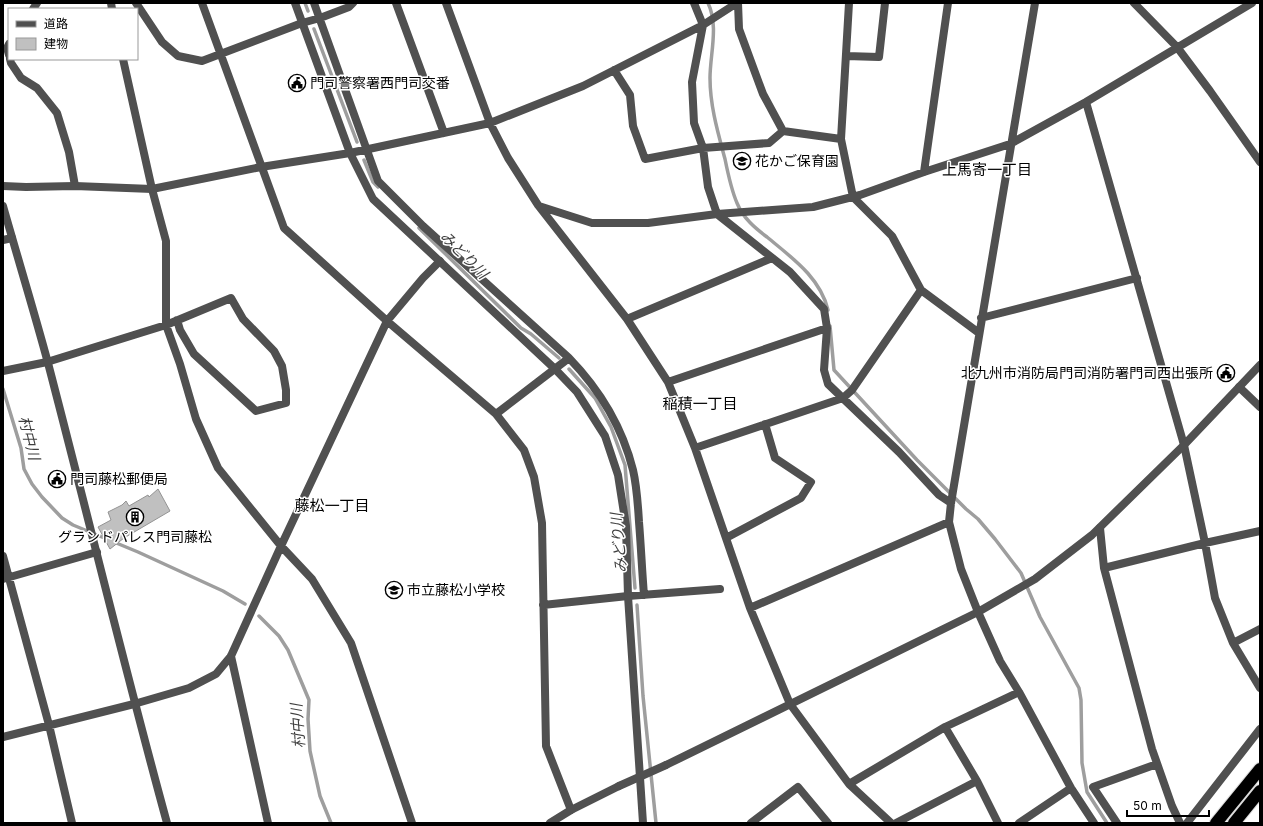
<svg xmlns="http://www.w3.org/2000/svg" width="1263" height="826" font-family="Inter,'Noto Sans JP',sans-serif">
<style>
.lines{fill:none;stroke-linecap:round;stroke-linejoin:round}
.stream{stroke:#9e9e9e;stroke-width:3.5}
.building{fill:#c0c0c0;stroke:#949494}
.motorway-casing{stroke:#dbdbdb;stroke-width:14}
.minor{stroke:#505050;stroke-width:8}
.tertiary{stroke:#505050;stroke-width:8}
.motorway{stroke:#000;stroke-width:12}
.tertiary-bridge{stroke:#505050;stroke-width:8}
.labels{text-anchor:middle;stroke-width:3;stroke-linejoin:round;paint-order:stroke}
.poi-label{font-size:14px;fill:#000;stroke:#fff;text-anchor:start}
.neighbourhood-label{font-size:15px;fill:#000;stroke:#fff}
.water-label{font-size:15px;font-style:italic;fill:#3f3f3f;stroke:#fff}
</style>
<rect width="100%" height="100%" fill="#fff"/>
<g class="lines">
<!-- stream -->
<path class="stream" d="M305,3l3,8
M708,3c11,23 2,51 2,75 0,28 8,55 15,81 3,15 6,30 12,44 6,15 18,25 30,34 25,21 53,40 61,73
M314,29l43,113
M364,160l9,22 5,5
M419,228l102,100 10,6 28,24
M830,326l4,44 83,90 49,49 12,10 17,20 26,34 19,44 39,71 2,12 1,63 5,29 20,31
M569,369l26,29 16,29 14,38 10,123
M3,389l18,59 3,21 8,15 10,13 20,21 11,7 65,27 85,39 22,13
M637,605l6,91 13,127
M259,616l20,20 9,14 21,50 -1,19 2,32 10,45 11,27"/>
</g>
<!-- building -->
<path class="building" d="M158,489l12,22 -46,27 -14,11 -12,-22 13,-7 -3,-8 14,-7 4,-4 3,5 19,-11 1,2z"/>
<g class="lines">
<defs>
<path id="motorway" d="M1216,823l44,-54
M1234,823l26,-32"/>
</defs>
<!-- motorway casing -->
<use href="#motorway" class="motorway-casing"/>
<!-- minor -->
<path class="minor" d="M111,3l1,6
M136,3l26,39 16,14 24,5 100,-38 18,-5 29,-11 4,-4
M202,3l82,225 103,93 109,93 28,36 10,27 8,46 4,223 25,64
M314,3l64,178 45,45 146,132
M396,3l48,130
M446,3l44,120 18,35 30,47 89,114 41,63 27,66 55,160 40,96 59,80 42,39
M694,3l9,22 -11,57 2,41 9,25 5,39 9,27 73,58 34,37 3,19 -3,42 4,14 71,68 40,43 12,8
M738,3l1,26 24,65 20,37
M849,3l-8,136 12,58 39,39 29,54
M1035,3l-84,500 -2,19 12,47 17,43 22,49 19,31 52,96 23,35
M1134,3l43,44 33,44 50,71
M33,9l4,-6
M9,44l-2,4 2,7
M846,56l33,1 6,-54
M10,59l1,4 10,15 16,10 20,25 12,39 6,34
M123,59l29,130 14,52v84l14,39 16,55 22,49 63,78 31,33 39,64 61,180
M614,70l16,25 3,31 12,33 58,-11 66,-5 14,-12 58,8
M1086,102l98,343 21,98 10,55 18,45 27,45
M350,153l140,-30 93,-37 120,-61 34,-22
M924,172l24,-169
M539,206l53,17h56l69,-9 96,-7 47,-12 64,-23 86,-28 76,-42 166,-99
M3,240l9,-2
M981,318l156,-40
M627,319l145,-61
M3,371l44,-9 119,-37 65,-27 12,21 31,32 8,15 4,24v13l-30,8 -62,-57 -14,-24 -3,-10
M668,382l159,-54
M1239,387l21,20
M496,414l73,-56c31,32 53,68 64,112 4,17 5,35 6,52 2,24 3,49 5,73
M695,448l148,-50 9,-8 69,-100 58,43
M1100,528l4,40 48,181 20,57 8,17
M726,538l75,-40 10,-16 -36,-24 -10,-34
M3,556l46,169 23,98
M1104,568l101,-25 55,-12
M3,579l94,-27
M543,605l85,-9 92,-7
M750,608l199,-86
M1233,643l27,-14
M231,656l37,167
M3,737l131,-33 55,-16 27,-14 15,-18 50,-110 106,-225 36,-43 17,-17
M977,781l21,42
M849,784l96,-57 74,-35
M751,823l47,-36 30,36
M896,823l81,-42 -32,-54
M1019,823l52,-35
M1117,823l-24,-36 64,-23
M1187,823l73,-94"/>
<!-- tertiary -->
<path class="tertiary" d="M295,3l55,150 23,46 182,170 22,23 28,44 13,39 8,51 2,70 15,227
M3,186l23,1 49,-1 77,3 109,-22 89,-14
M3,206c15,53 31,105 45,157 40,153 77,307 119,460
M666,765l312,-153 57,-33 57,-44 92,-90 76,-80
M550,823l21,-13 48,-24"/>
<!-- motorway -->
<use href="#motorway" class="motorway"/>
<!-- tertiary-bridge -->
<path class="tertiary-bridge" d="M619,786l47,-21"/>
</g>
<!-- icons -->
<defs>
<symbol id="civic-ring" viewBox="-11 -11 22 22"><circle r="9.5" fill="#fff" stroke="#000" stroke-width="1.5"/><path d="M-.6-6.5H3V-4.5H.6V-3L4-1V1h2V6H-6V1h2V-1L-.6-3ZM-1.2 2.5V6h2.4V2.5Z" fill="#000"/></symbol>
<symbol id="school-ring" viewBox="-11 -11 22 22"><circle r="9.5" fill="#fff" stroke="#000" stroke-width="1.5"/><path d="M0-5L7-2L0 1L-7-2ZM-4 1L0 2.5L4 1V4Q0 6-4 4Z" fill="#000"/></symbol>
<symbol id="building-ring" viewBox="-11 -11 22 22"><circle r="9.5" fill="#fff" stroke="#000" stroke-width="1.5"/><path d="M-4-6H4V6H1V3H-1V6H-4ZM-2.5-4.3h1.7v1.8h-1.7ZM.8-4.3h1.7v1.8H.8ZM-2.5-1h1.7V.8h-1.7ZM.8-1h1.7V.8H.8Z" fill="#000"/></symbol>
</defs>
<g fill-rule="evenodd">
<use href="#civic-ring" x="287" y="73" width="20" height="20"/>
<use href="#school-ring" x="732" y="151" width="20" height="20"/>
<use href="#civic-ring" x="1216" y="363" width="20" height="20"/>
<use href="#civic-ring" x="47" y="469" width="20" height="20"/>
<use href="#building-ring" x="125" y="507" width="20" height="20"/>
<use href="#school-ring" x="384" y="580" width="20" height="20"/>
</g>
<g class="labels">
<!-- poi labels -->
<g class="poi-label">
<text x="310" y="88">門司警察署西門司交番</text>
<text x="755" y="166">花かご保育園</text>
<text x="1213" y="378" text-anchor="end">北九州市消防局門司消防署門司西出張所</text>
<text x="70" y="484">門司藤松郵便局</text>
<text x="135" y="542" text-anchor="middle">グランドパレス門司藤松</text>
<text x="407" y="595">市立藤松小学校</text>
</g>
<!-- neighbourhood labels -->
<g class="neighbourhood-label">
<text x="987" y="175">上馬寄一丁目</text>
<text x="700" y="409">稲積一丁目</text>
<text x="332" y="511">藤松一丁目</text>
</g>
<!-- water labels -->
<g class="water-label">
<text transform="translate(464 255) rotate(45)" y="5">みどり川</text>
<text transform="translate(29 438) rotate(76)" y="5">村中川</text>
<text transform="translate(619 543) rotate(-95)" y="5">みどり川</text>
<text transform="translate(298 726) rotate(-94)" y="5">村中川</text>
</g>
</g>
<!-- border -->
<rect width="1263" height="826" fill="none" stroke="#000000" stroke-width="8"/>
<!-- legend -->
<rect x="8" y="8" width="130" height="52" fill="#ffffff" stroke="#999999"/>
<rect x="16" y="21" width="20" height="6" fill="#505050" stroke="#999999"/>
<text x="44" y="28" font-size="12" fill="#000000">道路</text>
<rect x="16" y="38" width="20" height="12" fill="#c0c0c0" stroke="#999999"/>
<text x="44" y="48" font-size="12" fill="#000000">建物</text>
<!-- scale -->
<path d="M1127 810v6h82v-6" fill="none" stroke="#000000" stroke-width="2"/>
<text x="1133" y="810" font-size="12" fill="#000000" stroke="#ffffff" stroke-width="3" paint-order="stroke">50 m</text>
</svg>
